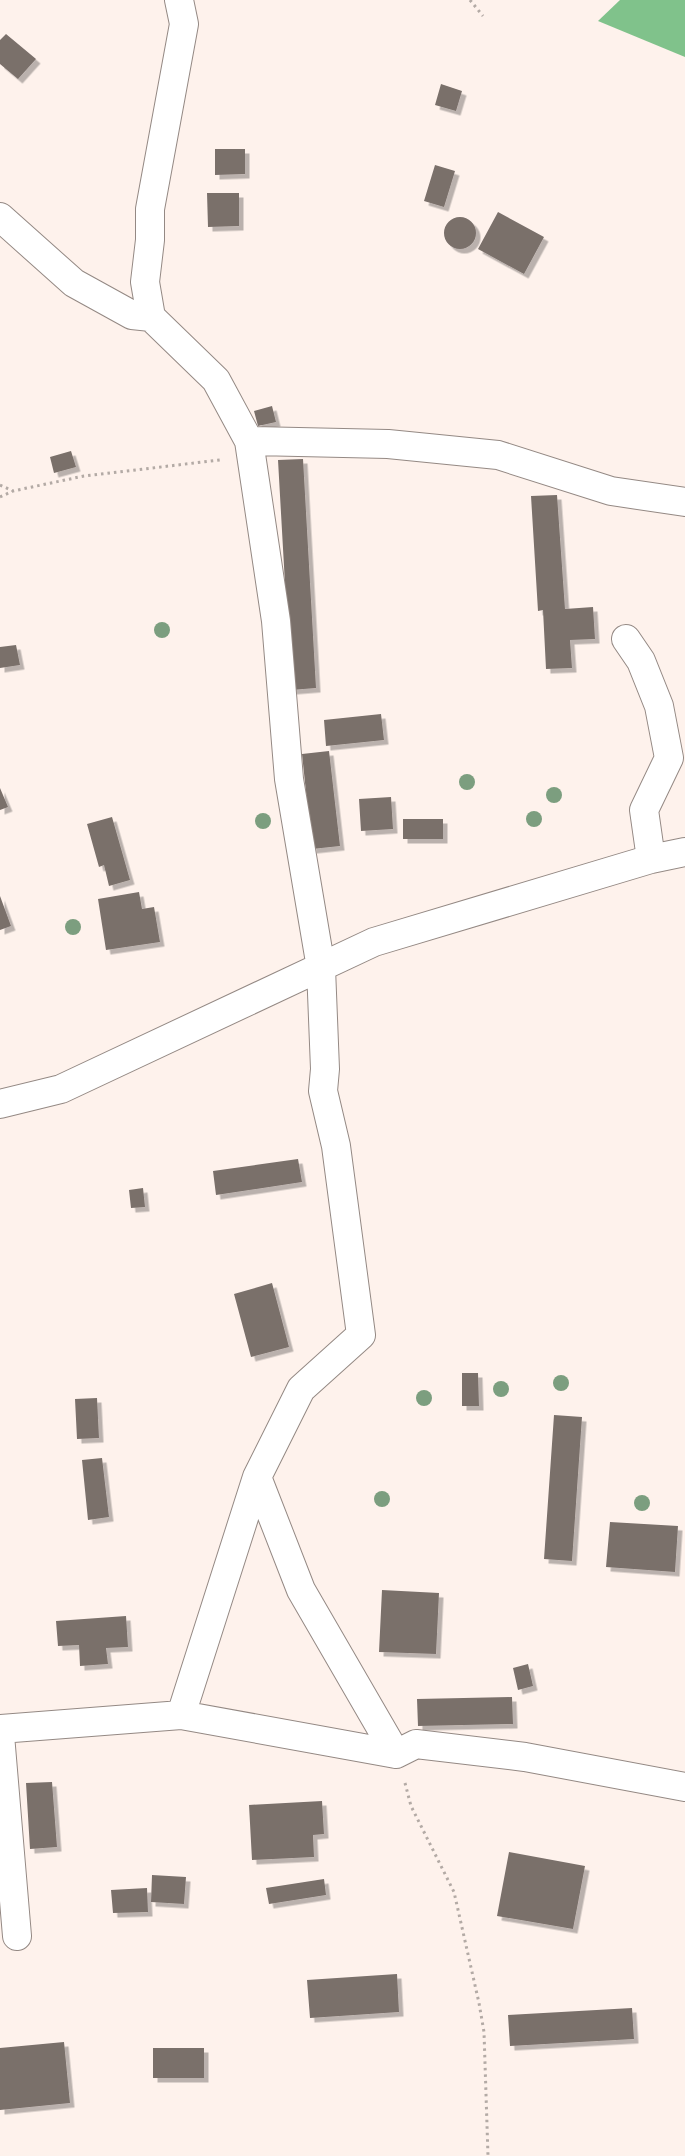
<svg xmlns="http://www.w3.org/2000/svg" width="685" height="2156" font-family="Manrope,sans-serif">
<style>
.forest{fill:#80c28b}
.building{fill:#7a706b;filter:url(#shadow)}
.lines{fill:none;stroke-linecap:round;stroke-linejoin:round}
.minor-casing{stroke:#948984;stroke-width:30}
.path{stroke:#b3aaa5;stroke-width:3;stroke-dasharray:2.5 4;stroke-linecap:butt}
.minor{stroke:#fff;stroke-width:28}
.tree{fill:#7c9e7f}
</style>
<defs>
<filter id="shadow"><feDropShadow dx="4.5" dy="4.5" stdDeviation="0" flood-color="#0004"/></filter>
</defs>
<rect width="100%" height="100%" fill="#fef2ec"/>
<!-- forest -->
<path class="forest" d="M620,0h65v57l-87,-36z"/>
<!-- building -->
<path class="building" d="M6,34l30,25 -18,20 -18,-15v-24z
M441,84l21,7 -6,20 -21,-6z
M215,149h30v25l-30,1z
M435,165l20,6 -11,36 -20,-6z
M207,193h32v33l-31,1z
M498,212l46,25 -20,37 -46,-25z
M444 233a16 16 0 1 1 32 0a16 16 0 1 1-32 0Z
M272,406l4,16 -18,4 -4,-15z
M71,451l5,16 -22,6 -4,-16z
M303,459l13,229 -25,2 -13,-230z
M557,495l8,114 28,-2 2,32 -25,1 2,28 -26,1 -3,-59 -5,1 -7,-115z
M16,645l4,20 -20,3v-21z
M381,714l3,26 -58,6 -2,-26z
M329,751l11,95 -28,3 -10,-95z
M0,788l8,19 -8,3z
M391,797l2,32 -32,2 -2,-32z
M112,817l18,63 -21,6 -5,-21 -5,2 -12,-43z
M403,819h40v20h-40z
M139,892l3,17 12,-2 6,35 -54,8 -8,-51z
M0,896l11,30 -11,4z
M298,1159l4,23 -86,13 -3,-24z
M143,1188l2,19 -14,1 -2,-18z
M272,1283l17,64 -38,10 -17,-63z
M462,1373h16l1,33h-17z
M97,1398l2,40 -22,1 -2,-40z
M554,1415l28,2 -10,144 -28,-2z
M102,1458l7,59 -21,3 -6,-60z
M610,1522l68,4 -3,46 -69,-5z
M382,1590l57,3 -3,61 -57,-2z
M126,1616l2,31 -22,1 2,16 -28,2 -1,-21 -21,1 -2,-25z
M528,1664l5,22 -15,4 -5,-22z
M512,1697l1,27 -95,2 -1,-27z
M52,1782l5,65 -27,2 -4,-66z
M322,1801l2,33 -11,1 1,22 -62,3 -3,-55z
M509,1852l76,14 -12,63 -76,-13z
M152,1875l34,2 -2,27 -33,-2z
M324,1879l2,16 -57,9 -3,-16z
M147,1888l1,24 -35,1 -2,-23z
M397,1974l2,38 -89,6 -3,-38z
M632,2008l2,31 -124,7 -2,-31z
M64,2042l6,61 -70,7v-62z
M153,2048h51v30h-51z"/>
<g class="lines">
<defs>
<path id="minor" d="M179,0l5,24 -34,185v31l-5,42 6,35 65,63 33,61 27,180 13,158 32,189 4,101 -2,22 13,55 25,189 -60,54 -44,88 -76,238
M0,217l74,66 58,32 19,2
M249,441l139,3 110,11 113,36 74,11
M626,639l15,22 18,45 10,52 -25,52 7,49
M0,1104l61,-15 313,-147 277,-83 34,-7
M257,1477l44,113 95,164 20,-10 109,13 160,30
M0,1729l181,-14 215,39
M0,1735l17,201"/>
</defs>
<!-- minor casing -->
<use href="#minor" class="minor-casing"/>
<!-- path -->
<path class="path" d="M470,0l13,16
M0,485l13,6 71,-15 136,-16
M0,497l13,-6
M405,1783l6,23 43,86 25,111 5,29 4,124"/>
<!-- minor -->
<use href="#minor" class="minor"/>
</g>
<!-- trees -->
<g class="tree">
<circle cx="162" cy="630" r="8"/>
<circle cx="467" cy="782" r="8"/>
<circle cx="554" cy="795" r="8"/>
<circle cx="534" cy="819" r="8"/>
<circle cx="263" cy="821" r="8"/>
<circle cx="73" cy="927" r="8"/>
<circle cx="561" cy="1383" r="8"/>
<circle cx="501" cy="1389" r="8"/>
<circle cx="424" cy="1398" r="8"/>
<circle cx="382" cy="1499" r="8"/>
<circle cx="642" cy="1503" r="8"/>
</g>
</svg>
